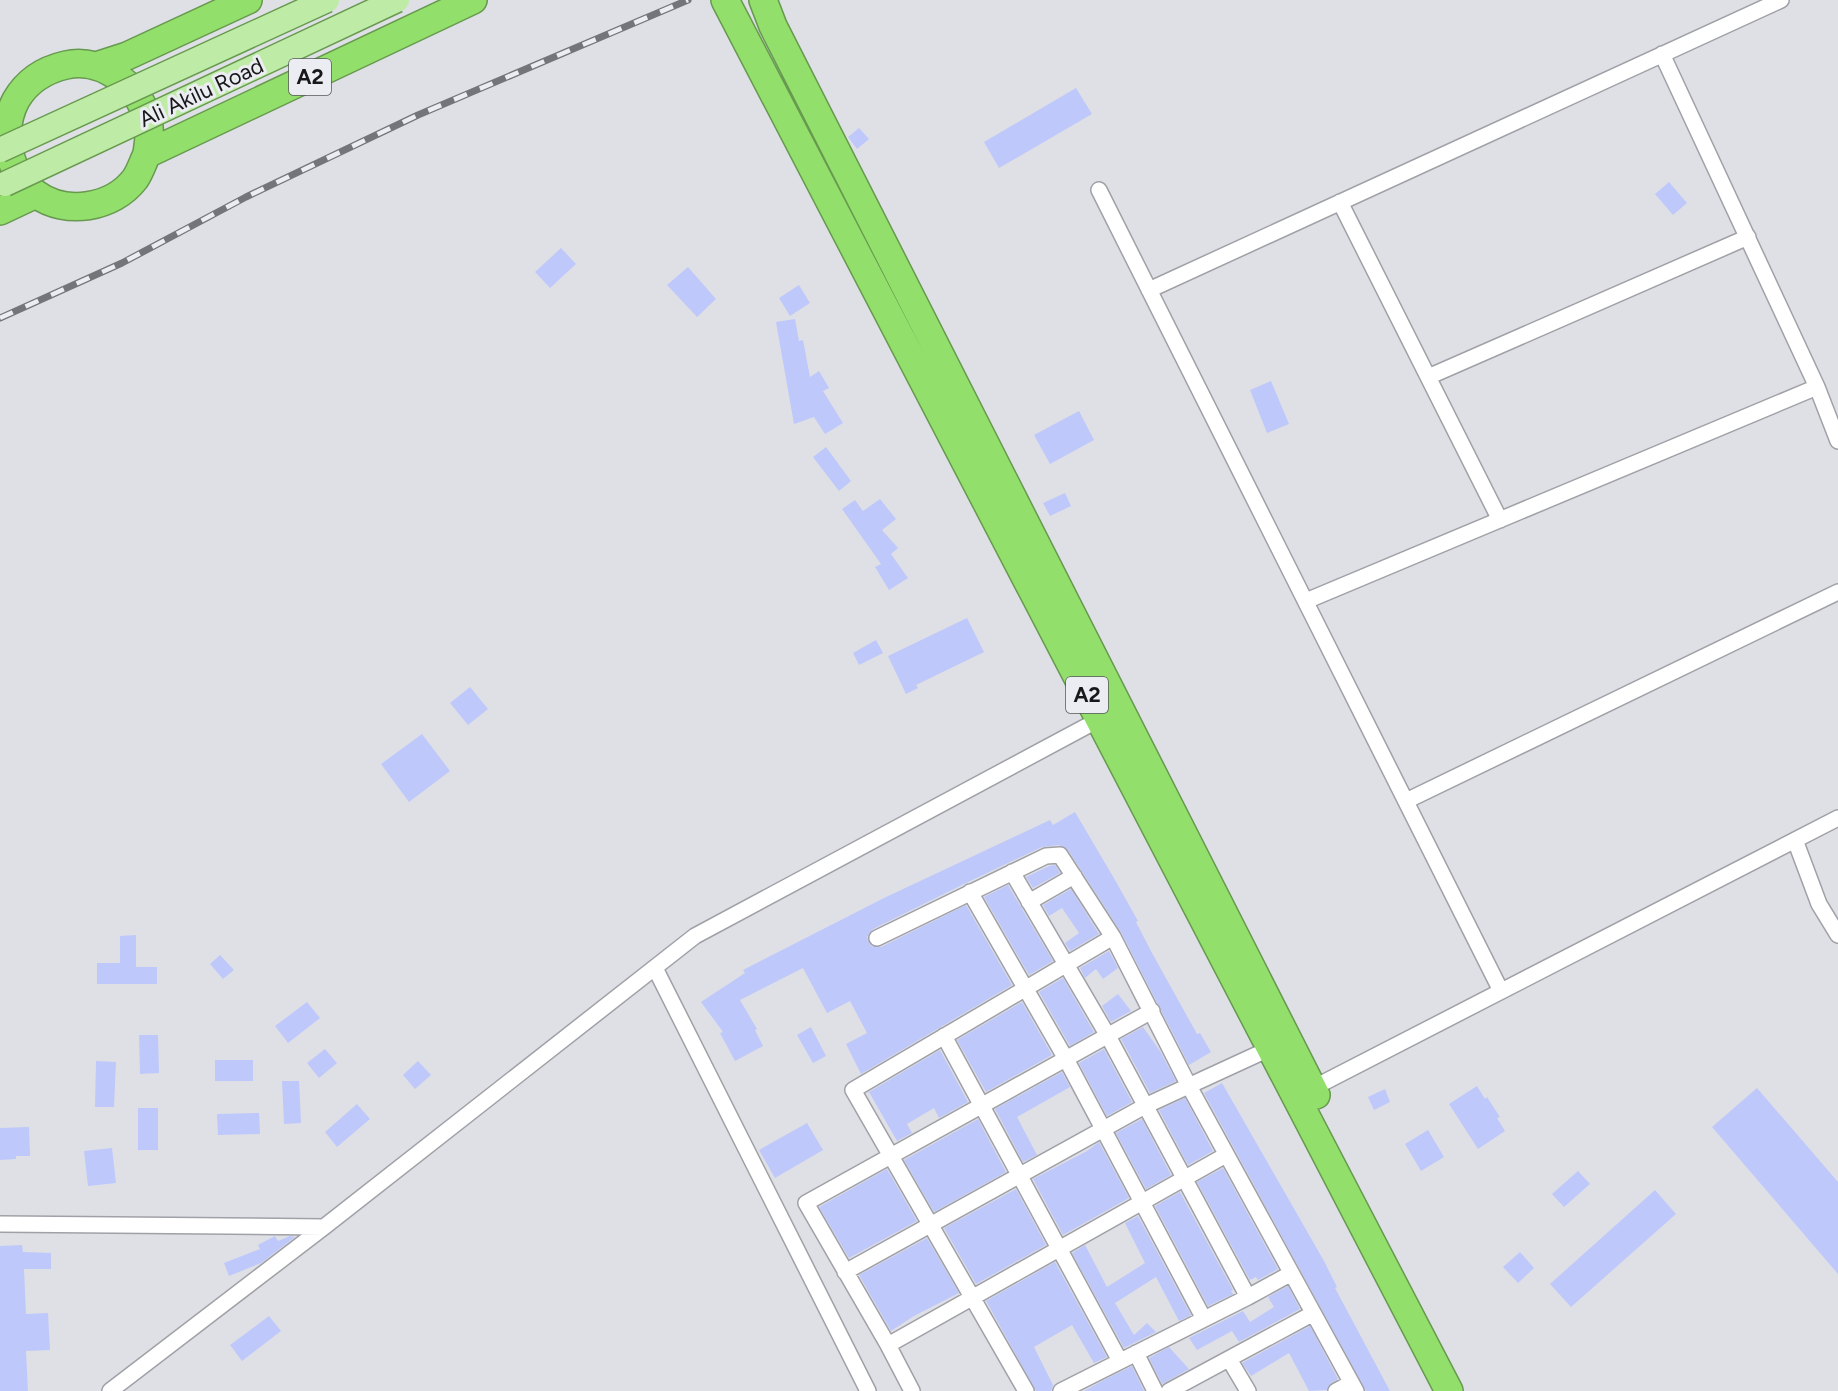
<svg xmlns="http://www.w3.org/2000/svg" width="1838" height="1391" font-family="Figtree,sans-serif">
<style>
.building{fill:#bfc8fa}
.lines{fill:none;stroke-linecap:round;stroke-linejoin:round}
.street-casing{stroke:#a0a1a7;stroke-width:18}
.highway-casing{stroke:#67994f;stroke-width:30}
.street{stroke:#fff;stroke-width:15}
.highway{stroke:#92df6b;stroke-width:27}
.rail-casing{stroke:#747579;stroke-width:7}
.rail{stroke:#ecedf3;stroke-width:4.5;stroke-dasharray:14;stroke-linecap:butt}
.primary-bridge-casing{stroke:#67994f;stroke-width:27;stroke-linecap:butt}
.primary-bridge{stroke:#beeca6;stroke-width:24}
.labels{text-anchor:middle;stroke-width:6;stroke-linejoin:round;paint-order:stroke}
.shield{fill:#ecedf3;stroke:#58585b;stroke-width:1.5}
.shield-label{font-size:21px;font-weight:bold;fill:#18181a}
.street-label{font-size:22px;fill:#18181a;stroke:#ecedf3}
</style>
<rect width="100%" height="100%" fill="#dee0e6"/>
<!-- building -->
<path class="building" d="M1076,88l16,26 -93,54 -15,-26z
M859,128l10,11 -12,10 -9,-12z
M1669,182l18,21 -14,12 -18,-21z
M561,248l15,16 -26,24 -15,-16z
M688,267l28,32 -19,18 -30,-32z
M799,285l11,18 -20,13 -11,-18z
M795,319l4,22 4,-1 7,37 9,-6 10,17 -6,3 20,32 -18,11 -11,-17 -20,7 -18,-102z
M1271,381l18,43 -22,9 -17,-43z
M1079,411l15,29 -44,24 -16,-29z
M826,447l25,34 -12,10 -26,-34z
M1065,493l6,13 -21,10 -7,-13z
M880,499l16,20 -14,11 16,18 -7,6 17,24 -19,12 -14,-23 6,-3 -39,-55 13,-9 8,11z
M967,618l17,34 -68,33 2,3 -12,6 -18,-38z
M876,640l7,13 -24,12 -6,-12z
M470,687l18,22 -20,16 -18,-22z
M422,734l28,37 -41,31 -28,-38z
M1075,812l40,68 23,41 -2,1 16,31 45,81 3,-1 11,19 -22,13 -68,-133 -53,-82 -9,-5 -17,2 -76,36 -93,46 -6,8 4,9 10,1 85,-42 46,80 -151,89 -15,-30 21,-11 -17,-32 -23,12 -24,-45 -63,32 17,29 -2,1 8,16 -28,15 -15,-28 3,-1 -22,-30 44,-29 -2,-3 141,-72 166,-78 3,5z
M1055,865l5,8 -27,15 -7,-11 23,-11z
M1008,885l45,76 -24,14 -45,-78z
M1071,889l28,45 -29,17 -5,-8 14,-10 -17,-25 -13,8 -6,-11z
M136,935v32h21v17h-60v-21h23v-27z
M1109,951l9,17 -15,11 -7,-10 -11,9 -5,-10z
M220,955l14,15 -11,9 -13,-15z
M1063,978l31,54 -24,14 -31,-54z
M1118,994l13,17 -20,11 -9,-16z
M307,1002l13,16 -32,25 -13,-17z
M1022,1002l30,53 -66,37 -29,-52z
M811,1027l15,29 -13,7 -16,-28z
M1143,1027l17,24 16,30 -26,12 -29,-54z
M139,1035h19l1,38 -19,1z
M325,1049l12,14 -18,15 -12,-15z
M1104,1049l28,53 -25,14 -28,-53z
M940,1050l28,52 -29,16 -5,-10 -27,16 5,9 -15,8 -28,-49z
M215,1060h38v21h-38z
M96,1061l20,1 -2,45h-19z
M418,1061l13,14 -16,14 -12,-14z
M1062,1072l8,15 -53,30 20,38 -14,7 -28,-53z
M282,1081h17l2,42 -17,1z
M1222,1083l102,178 13,26 -2,1 55,103h-24l-162,-298z
M1477,1086l8,13 2,-2 13,20 -3,1 8,13 -27,18 -29,-45z
M1757,1088l81,94v92l-126,-147z
M1385,1089l5,13 -16,8 -6,-13z
M1185,1098l28,53 -25,14 -29,-55z
M357,1104l13,15 -33,28 -12,-15z
M138,1108h20v42h-20z
M259,1113l1,21 -42,1 -1,-21z
M978,1119l28,53 -72,40 -30,-52z
M1142,1119l29,56 -25,14 -30,-56z
M807,1123l16,27 -48,28 -16,-28z
M29,1127l1,29h-14v3l-16,1v-32z
M1428,1130l16,27 -23,14 -16,-27z
M1099,1142l30,56 -66,37 -30,-56 54,-28z
M112,1148l4,35 -28,3 -4,-35z
M1223,1168l55,101 -20,11 -2,-3 -6,3 -53,-98z
M887,1169l30,52 -68,37 -30,-51z
M1578,1171l12,13 -26,23 -12,-13z
M1016,1189l30,56 -70,39 -32,-56z
M1655,1190l21,24 -105,93 -21,-23z
M1180,1192l53,98 -2,1 2,3 -25,12 -53,-100z
M1138,1216l53,99 -12,6 -23,-44 -41,26 19,32 13,-12 9,9 -32,16 -52,-95 13,-8 22,42 38,-24 -20,-40z
M275,1236l3,5 12,-5 5,1 -34,26 -32,13 -5,-13 36,-14 -2,-4z
M927,1238l32,55 -45,23 -23,15 -32,-56z
M22,1245l1,7 28,1v16h-27l2,45 22,-1 2,37 -24,1 2,40h-28v-145z
M1520,1252l14,16 -16,15 -15,-16z
M1055,1262l52,95 -13,6 -22,-38 -38,22 19,38 -2,6h-15l-50,-90z
M1288,1286l12,23 -61,33 -7,-11 -35,19 -8,-12 54,-27 7,11 24,-15 -6,-10z
M269,1316l12,15 -39,30 -12,-16z
M1310,1326l28,53 -7,4 -4,7 -18,1 -20,-38 -38,23 -9,-13z
M1169,1347l20,22 -27,15 -13,-26z
M1132,1366l12,25h-60l20,-11z"/>
<g class="lines">
<defs>
<path id="street" d="M1662,54l155,333 21,54
M1099,190l402,801
M1340,202l160,318
M1149,290l632,-290
M1428,377l320,-140
M1306,601l511,-214
M1406,801l432,-209
M1795,840l24,64 19,31
M1012,872l96,164 140,261 42,-23
M970,892l96,167 138,260
M1029,902l45,-26
M877,938l169,-82 14,-1 53,82 76,149 167,305
M655,968l213,423
M944,1036l176,325
M1313,1088l525,-270
M0,1224l324,3
M845,1272l300,-166 126,-58
M888,1345l338,-190
M1136,1353l19,38
M1229,1359l19,32
M110,1391l214,-164 371,-291 405,-217
M912,1391l-24,-46 -82,-142 346,-192
M1026,1391l-173,-301 260,-153
M1061,1391l187,-94
M1169,1391l143,-77
M1336,1391l15,-8"/>
<path id="highway" d="M725,0l724,1391
M763,0l10,26 543,1069
M96,66l31,-10 121,-56
M147,154c1,-9 3,-19 2,-27 -4,-37 -45,-71 -83,-62 -22,5 -39,16 -50,35 -16,30 -9,73 20,94 30,22 77,14 99,-15 5,-7 8,-17 12,-25l326,-154
M0,211l36,-17"/>
</defs>
<!-- street casing -->
<use href="#street" class="street-casing"/>
<!-- highway casing -->
<use href="#highway" class="highway-casing"/>
<!-- street -->
<use href="#street" class="street"/>
<!-- highway -->
<use href="#highway" class="highway"/>
<defs>
<path id="rail" d="M0,318l122,-55 124,-66 172,-82 270,-115"/>
</defs>
<!-- rail casing -->
<use href="#rail" class="rail-casing"/>
<!-- rail -->
<use href="#rail" class="rail"/>
<defs>
<path id="primary-bridge" d="M0,150l327,-150
M5,184l392,-184"/>
</defs>
<!-- primary-bridge casing -->
<use href="#primary-bridge" class="primary-bridge-casing"/>
<!-- primary-bridge -->
<use href="#primary-bridge" class="primary-bridge"/>
</g>
<g class="labels">
<!-- shield labels -->
<g class="shield">
<rect x="289" y="59" width="42" height="36" rx="4.5"/>
<rect x="1066" y="677" width="42" height="36" rx="4.5"/>
</g>
<g class="shield-label">
<text x="310" y="84">A2</text>
<text x="1087" y="702">A2</text>
</g>
<!-- street labels -->
<g class="street-label">
<text transform="translate(201 92) rotate(-25)" y="8">Ali Akilu Road</text>
</g>
</g>
</svg>
